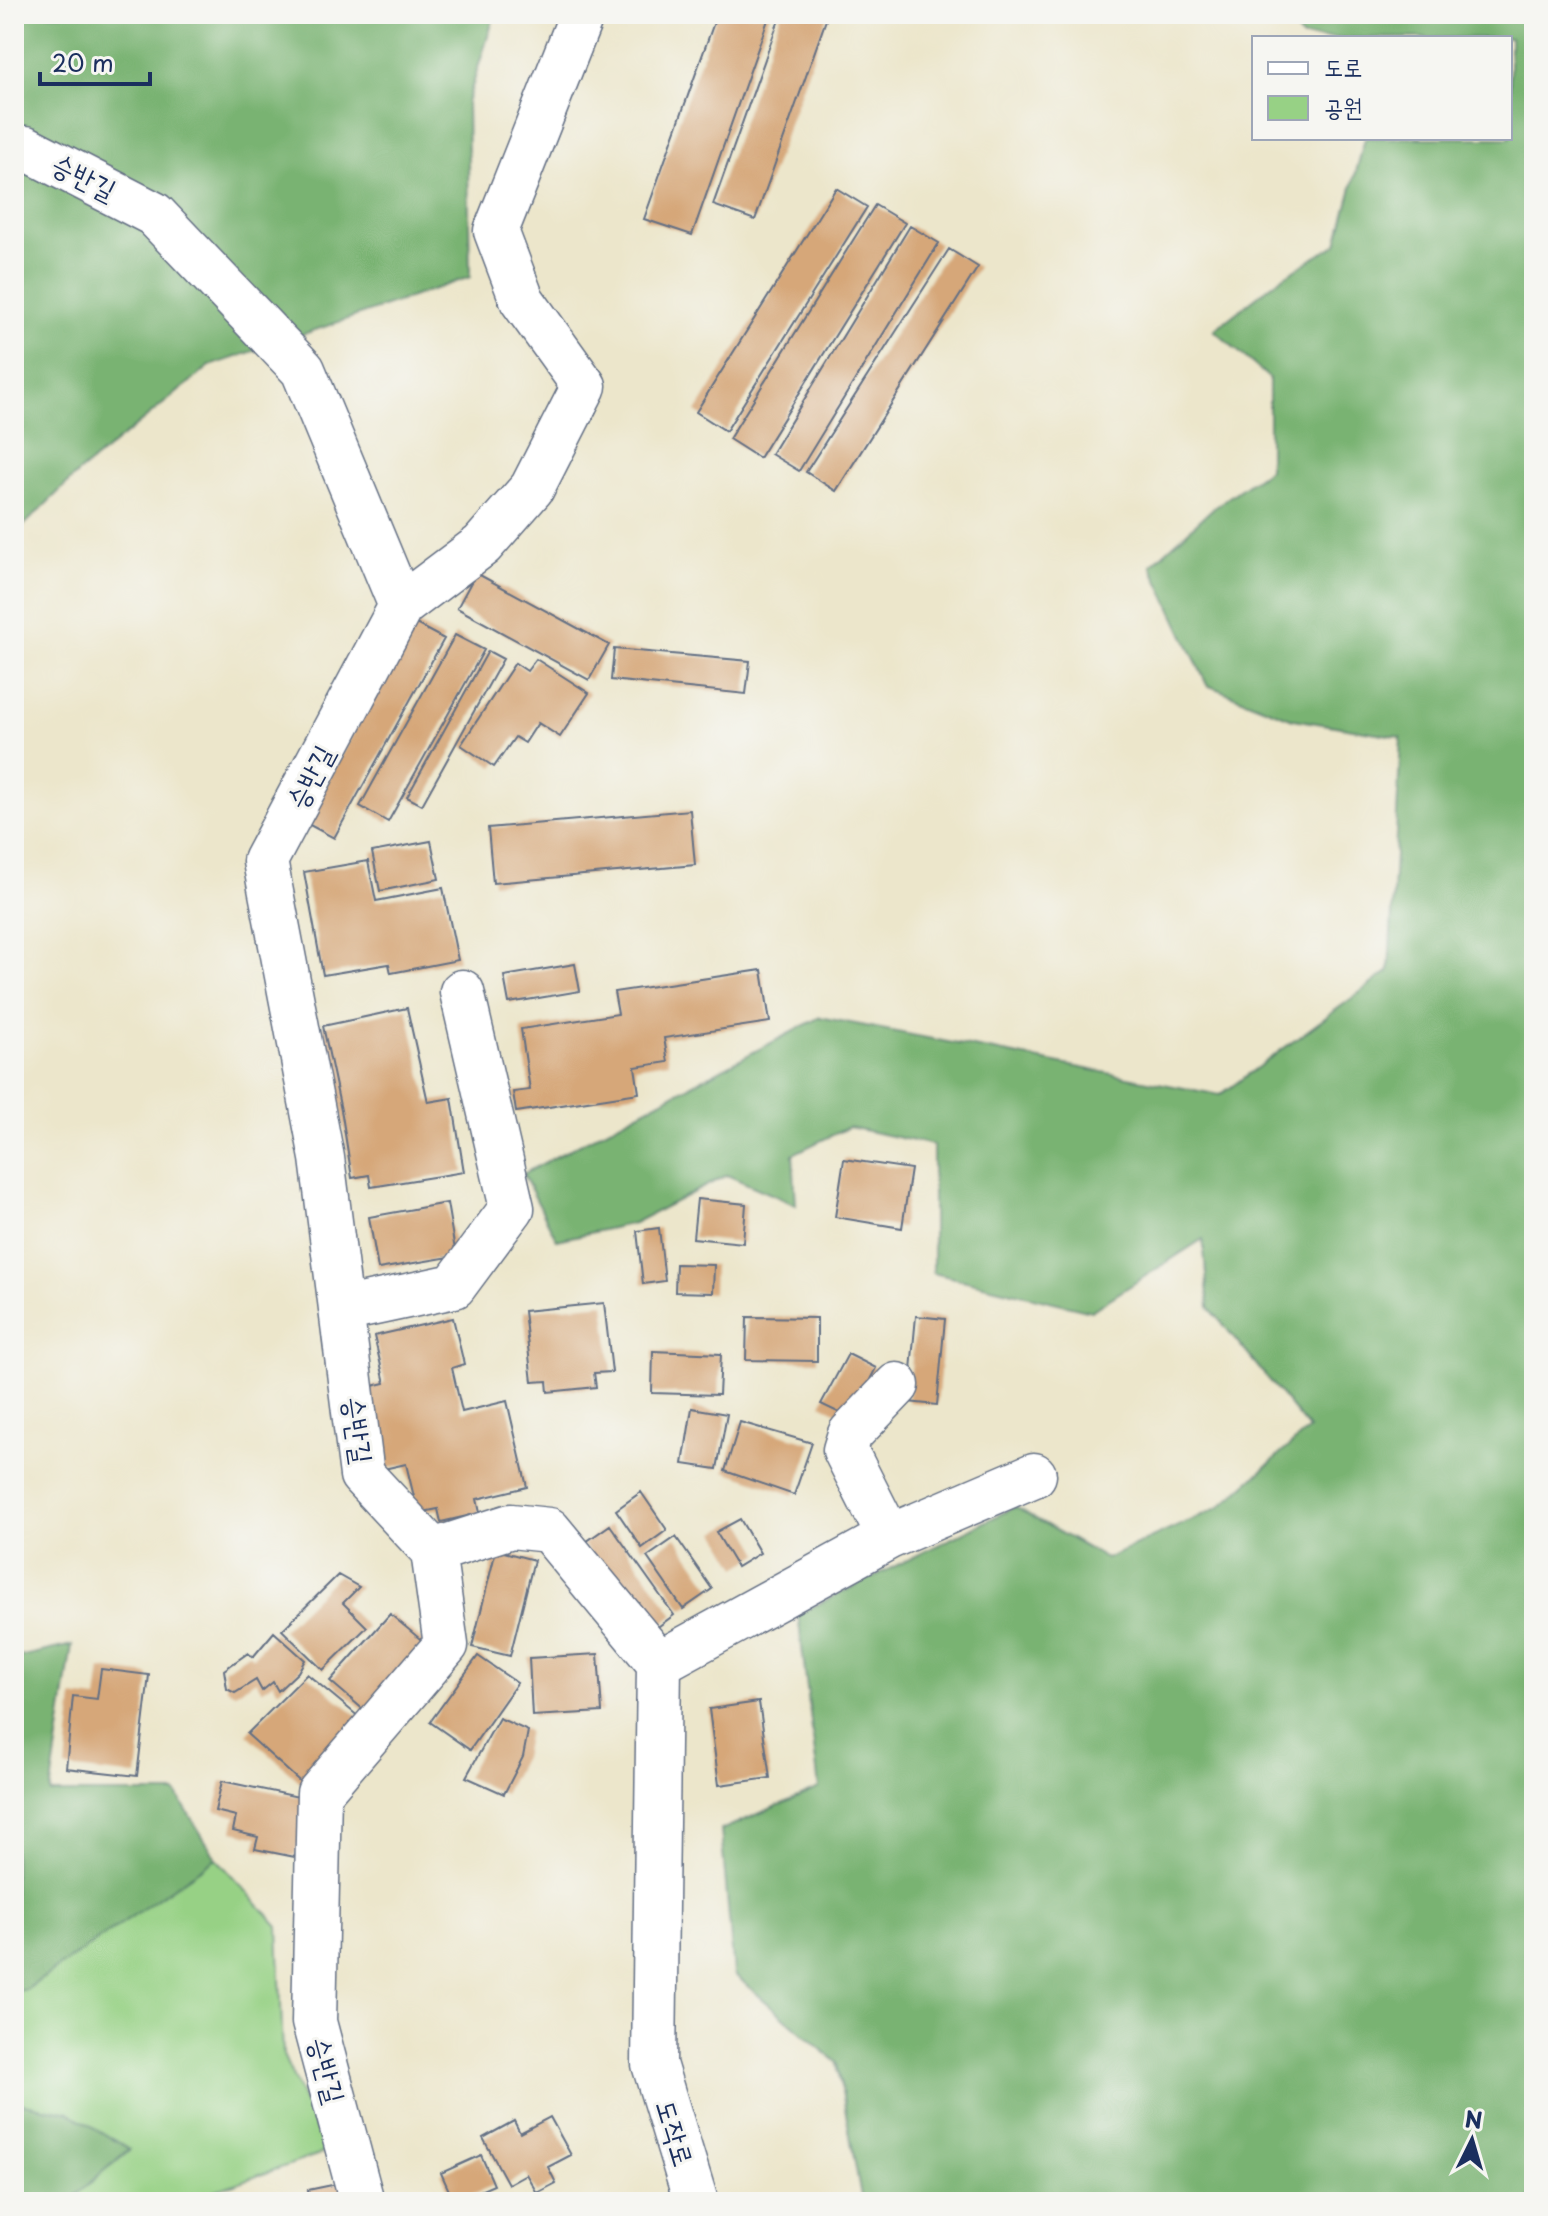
<svg xmlns="http://www.w3.org/2000/svg" width="1548" height="2216" font-family="'Playpen Sans','Poor Story',sans-serif">
<style>
.green{fill:#97d185;stroke:#598072;stroke-width:2}
.forest{fill:#79b372;stroke:#4a7168;stroke-width:2}
.building{fill:#d6a779}
.lines{fill:none;stroke-linecap:round;stroke-linejoin:round}
.minor-casing{stroke:#646f84;stroke-width:47}
.minor{stroke:#fff;stroke-width:44}
.labels{text-anchor:middle;stroke-width:6;stroke-linejoin:round;paint-order:stroke}
.street-label{font-size:28px;fill:#1b2f5e;stroke:#f6f6f2}
</style>
<rect width="100%" height="100%" fill="#f6f6f2"/>
<filter id="ink" filterUnits="userSpaceOnUse"><feTurbulence type="fractalNoise" baseFrequency=".0125" numOctaves="2"/><feDisplacementMap in="SourceGraphic" scale="16" xChannelSelector="R" yChannelSelector="G"/><feConvolveMatrix kernelMatrix="1 2 1 2 8 2 1 2 1" color-interpolation-filters="sRGB"/></filter>
<filter id="wash" filterUnits="userSpaceOnUse"><feTurbulence type="fractalNoise" baseFrequency=".006" numOctaves="4" result="noise"/><feDisplacementMap in="SourceGraphic" scale="32" xChannelSelector="R" yChannelSelector="G"/><feGaussianBlur stdDeviation="1.8" result="paint"/><feColorMatrix in="noise" values="0 0 0 0 0 0 0 0 0 0 0 0 0 0 0 0 0 1.4 0 .05"/><feComposite in="paint" operator="in"/></filter>
<g filter="url(#wash)">
<rect width="100%" height="100%" fill="#ece6cb"/>
<!-- green -->
<path class="green" d="M216,1858l62,68 5,129 43,97 -143,50h-115l61,-52 -115,-48v-110l13,-4z"/>
<!-- forest -->
<path class="forest" d="M14,14h481l-28,89 3,174 -260,89 -132,107 -64,62z
M1277,14h257v2172l-6,16h-666l-25,-139 -103,-89 -13,-144 98,-42 -21,-174 217,-107 91,52 114,-52 89,-78 -100,-122 -6,-68 -112,72 -158,-38v-128l-84,-18 -56,27 3,51 -69,-30 -93,48 -77,17 -34,-66 297,-157 400,78 169,-124 12,-234 -108,-18 -86,-34 -56,-120 61,-56 57,-40v-91l-55,-48 64,-50 59,-36 28,-106h145v-100h-207z
M72,1645l-22,148h126l40,65 -189,131 -13,3v-334z
M14,2102l56,11 59,36 -61,53h-54z"/>
<g id="blocks">
<!-- building -->
<path class="building" d="M717,14h53l-78,221 -48,-16z
M781,14h47l-73,206 -42,-15z
M836,188l31,19 -141,224 -30,-19z
M875,205l30,18 -146,235 -30,-19z
M910,226l29,17 -140,228 -28,-17z
M949,249l29,18 -142,224 -30,-19z
M476,573l133,72 -20,35 -132,-72z
M414,623l30,16 -110,199 -30,-16z
M455,635l29,15 -96,172 -28,-16z
M614,649l136,12 -4,33 -135,-14z
M488,651l15,8 -81,146 -15,-8z
M536,659l53,34 -29,44 -22,-14 -13,20 -10,-6 -21,30 -33,-22 54,-82 12,8z
M690,810l5,55 -202,18 -5,-55z
M431,841l8,38 -59,12 -8,-39z
M368,861l8,40 67,-13 15,72 -67,13 -2,-9 -66,11 -19,-103z
M575,964l5,27 -71,12 -5,-27z
M762,970l8,52 -106,16 4,24 -33,5 4,26 -123,19 -3,-20 17,-2 -9,-61 97,-15 -4,-22z
M407,1008l21,94 24,-4 12,74 -93,15 -2,-12 -17,3 -10,-63 -19,-89z
M844,1159l67,10 -9,59 -67,-11z
M697,1199l49,5 -3,39 -50,-5z
M447,1203l9,53 -78,13 -9,-52z
M659,1228l6,53 -22,3 -6,-53z
M676,1264l38,1 -1,28 -38,-1z
M604,1303l8,69 -18,1 2,14 -48,5 -1,-11 -15,1 -8,-71z
M916,1316l29,3 -8,86 -29,-3z
M747,1317l70,1v43l-71,-1z
M453,1318l11,46 -12,4 10,44 45,-11 20,86 -50,12 3,14 -39,9 -3,-13 -20,4 -12,-49 -27,6 -19,-81 25,-6 -11,-47z
M653,1351l68,3 -2,41 -67,-2z
M848,1354l28,14 -26,50 -29,-14z
M692,1408l35,6 -10,55 -34,-5z
M740,1422l72,21 -18,52 -69,-24z
M641,1492l26,38 -25,18 -26,-38z
M740,1519l20,34 -23,14 -21,-35z
M610,1525l64,90 -26,19 -65,-90z
M676,1537l36,52 -29,20 -36,-52z
M496,1550l38,10 -24,96 -38,-9z
M338,1575l21,12 -16,16 24,24 -44,43 -41,-40z
M390,1614l35,29 -60,68 -35,-30z
M274,1632l31,28 -7,12 -20,19 -5,-9 -11,9 -6,-11 -21,13 -8,-4 -3,-19 24,-17 5,4z
M598,1654l4,58 -70,4 -3,-58z
M478,1656l39,27 -47,67 -40,-28z
M101,1669l48,6 -12,101 -71,-8 7,-72 24,3z
M307,1674l58,48 -59,65 -59,-53z
M759,1702l11,76 -51,7 -10,-76z
M499,1718l29,13 -5,26 -19,37 -38,-17z
M222,1781l86,18 -13,58 -40,-8 3,-12 -25,-6 3,-15 -21,-5z
M550,2117l21,38 -23,12 8,16 -19,10 -11,-19 -18,10 -25,-46 31,-17 6,12z
M481,2155l13,30 -40,17 -13,-29z
M342,2183l4,19h-35l-3,-12z"/>
</g>
</g>
<g filter="url(#ink)">
<use href="#blocks" fill-opacity="0" stroke="#646f84" stroke-width="2"/>
<g class="lines">
<defs>
<path id="minor" d="M14,149l12,-1 128,66 149,156 98,236 -136,255 57,297 40,317 71,76 78,-25 38,4 110,133 -5,401 42,138
M401,606l81,-61 50,-57 52,-102 -62,-86 -26,-69 86,-217
M342,1310l112,-24 58,-78 -50,-216
M889,1537l-44,-87 5,-16 47,-49
M659,1663l230,-126 145,-62
M362,2202l-48,-180 5,-229 127,-148 -13,-94"/>
</defs>
<!-- minor casing -->
<use href="#minor" class="minor-casing"/>
<!-- minor -->
<use href="#minor" class="minor"/>
</g>
</g>
<g class="labels">
<!-- street labels -->
<g class="street-label">
<text transform="translate(84 177) rotate(27)" y="10">승반길</text>
<text transform="translate(310 777) rotate(-62)" y="10">승반길</text>
<text transform="translate(358 1430) rotate(82)" y="10">승반길</text>
<text transform="translate(327 2070) rotate(75)" y="10">승반길</text>
<text transform="translate(675 2133) rotate(73)" y="10">도작로</text>
</g>
</g>
<!-- margin -->
<rect width="1548" height="2216" fill="none" stroke="#f6f6f2" stroke-width="48"/>
<!-- legend -->
<rect x="1252" y="36" width="260" height="104" fill="#f6f6f2" stroke="#9ea6b7" stroke-width="2"/>
<rect x="1268" y="62" width="40" height="12" fill="#ffffff" stroke="#9ea6b7" stroke-width="2"/>
<text x="1324" y="76" font-size="24" fill="#1b2f5e">도로</text>
<rect x="1268" y="96" width="40" height="24" fill="#97d185" stroke="#9ea6b7" stroke-width="2"/>
<text x="1324" y="116" font-size="24" fill="#1b2f5e">공원</text>
<!-- north arrow -->
<g transform="translate(1472 2140) rotate(5)" stroke="#f6f6f2" stroke-width="6" paint-order="stroke">
<path d="M0-6L14 30L0 20L-14 30Z" fill="#1b2f5e"/>
<text y="-12" font-size="22" font-weight="bold" text-anchor="middle" fill="#1b2f5e">N</text>
</g>
<!-- scale -->
<path d="M40 72v12h110v-12" fill="none" stroke="#1b2f5e" stroke-width="4"/>
<text x="52" y="72" font-size="24" fill="#1b2f5e" stroke="#f6f6f2" stroke-width="6" paint-order="stroke">20 m</text>
</svg>
